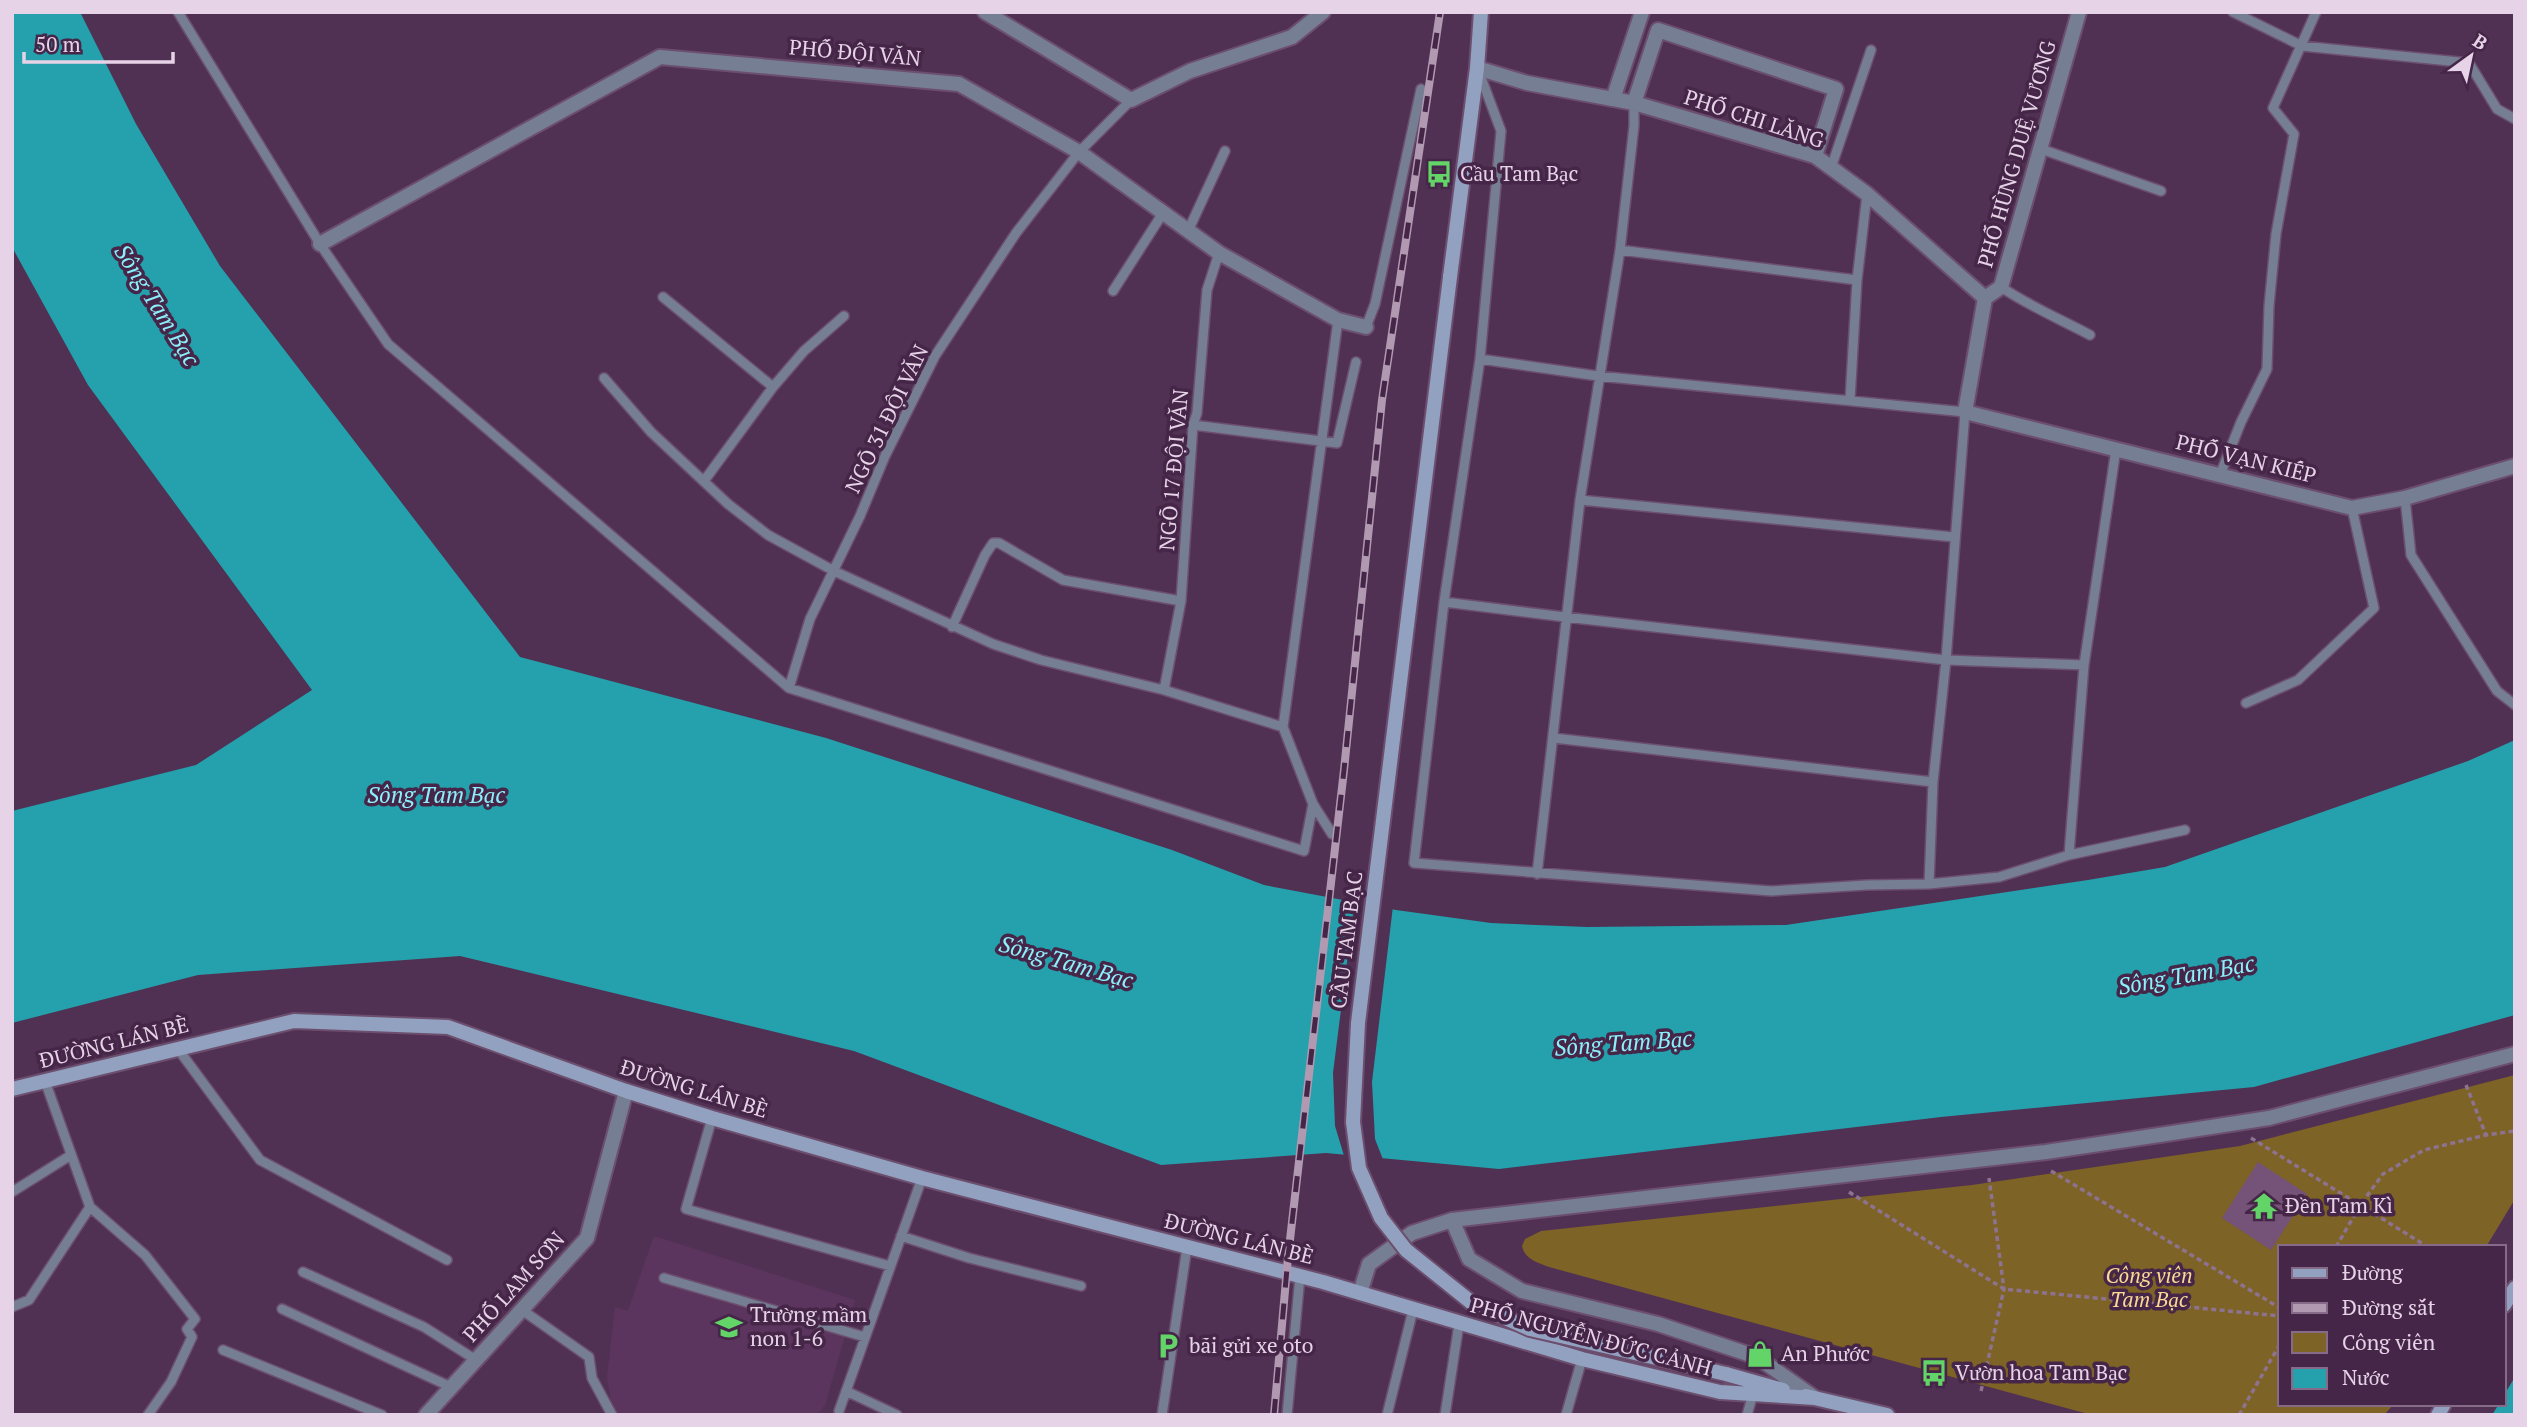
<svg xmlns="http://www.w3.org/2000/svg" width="2527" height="1427" font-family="'PT Serif',serif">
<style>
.built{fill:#5b355e}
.green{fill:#7e6327}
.water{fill:#24a1ac}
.pier{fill:#513153}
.building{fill:#755277}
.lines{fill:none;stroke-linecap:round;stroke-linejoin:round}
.service-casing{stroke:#6c4e6e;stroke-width:12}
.minor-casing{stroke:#6c4e6e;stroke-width:18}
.tertiary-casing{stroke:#6c4e6e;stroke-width:18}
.secondary-casing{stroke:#6c4e6e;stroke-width:18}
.path{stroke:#8e7390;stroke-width:3.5;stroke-dasharray:5 3.5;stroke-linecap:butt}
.service{stroke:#757e92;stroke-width:9}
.minor{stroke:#757e92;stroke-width:14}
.tertiary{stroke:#757e92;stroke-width:14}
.secondary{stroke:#92a1c0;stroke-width:14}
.rail-casing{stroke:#b199b2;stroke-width:8}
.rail{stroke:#462648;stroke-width:5;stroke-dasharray:16;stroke-linecap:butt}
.secondary-bridge-casing{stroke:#6c4e6e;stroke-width:18;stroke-linecap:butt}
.secondary-bridge{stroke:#92a1c0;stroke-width:14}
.labels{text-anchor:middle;stroke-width:7;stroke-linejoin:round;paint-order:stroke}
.street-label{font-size:21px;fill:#e7d3e8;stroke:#462648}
.poi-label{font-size:21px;fill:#e7d3e8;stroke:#462648;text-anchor:start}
.park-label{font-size:21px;font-style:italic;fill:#fbd994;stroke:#462648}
.water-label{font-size:23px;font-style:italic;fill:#8cf0fb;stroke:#462648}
</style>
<rect width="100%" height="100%" fill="#513153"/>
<!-- built -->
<path class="built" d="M654,1236l201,64 -30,105 -8,10h-201l-4,-6 -5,-32 8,-70 13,4z"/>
<!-- green -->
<path class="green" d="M2515,1075v124l-29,48h-206v157h114l-10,11h-292l-543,-148c-13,-5 -24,-8 -27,-21l3,-7 16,-8 431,-46 268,-39z"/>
<!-- water -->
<path class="water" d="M12,12h68l56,112 84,142 300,391 306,81 346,112 92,35 132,25 95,13 96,4 199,-2 302,-45 77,-13 303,-106 47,-21v275l-261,72 -313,30 -442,52 -173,-16 -165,12 -307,-114 -394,-95 -262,19 -186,48v-212l184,-46 116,-75 -224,-305 -76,-138z
M2515,1377v38h-23l7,-11h5v-9z"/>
<!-- pier -->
<path class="pier" d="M1355,898l38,8 -21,176 3,57 9,23 -39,-3 -10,-33 -2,-53z"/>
<!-- building -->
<path class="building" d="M2258,1162l49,32 -36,56 -49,-32z"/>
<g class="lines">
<defs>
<path id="service" d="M178,12l142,232 68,100 401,344 515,163 9,-47
M2233,12l69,34 167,17 28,46 18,10
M1479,72l22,59 -21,228 -36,243 -30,261 357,28 96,-6 62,-1 70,-7 70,-22 15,-190 32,-216
M2041,149l120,42
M1831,168l40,-118
M1188,231l37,-80
M1620,250l237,30
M2001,287c28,19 59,32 89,48
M1113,291l50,-78
M663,297l110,90
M1366,327l9,-23 46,-215
M1480,359l118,17 367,36 -19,248 -13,122 -4,102
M604,378l47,54 77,72 40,31 66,36 159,73 48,16 123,30 119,37 30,77 19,30
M1850,400l7,-120 10,-86
M1193,425l144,18 19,-81
M2220,475l21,-53 26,-53 2,-63 7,-72 18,-100 -21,-26 43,-96
M704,481l69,-94 31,-36 40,-35
M2405,498l6,57 86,136 18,14
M1580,500l374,37
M1444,602l121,15 381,43 138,5
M952,627l33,-72 8,-12h6l64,37 118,21
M789,688l21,-69 50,-103 25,-60 50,-100 81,-123 63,-81 52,-52
M1164,690l17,-89 12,-176 4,-12 10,-123 12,-37
M2246,703l52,-23 76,-72 -22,-100
M1283,727l55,-407
M1554,738l379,44
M2069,855l116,-25
M1537,874l43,-374 40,-250 14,-124v-23
M178,1049l82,111 187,100
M45,1081l45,126 55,48 50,64 -8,10 5,8 -21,45 -23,33
M712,1118l-26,91 204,57
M12,1192l59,-37
M901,1236l68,22 112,28
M303,1272l121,55 52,33
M664,1278l201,59
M12,1307l17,-7 61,-93
M282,1309l169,78
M522,1310l67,47 3,21 20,37
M223,1350l159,65
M846,1391l51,24
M839,1411l83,-233
M1162,1415l25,-168
M1287,1415l13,-139
M1387,1415l26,-105
M1445,1415l14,-91
M1566,1415l16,-56
M1747,1415l6,-21"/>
<path id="minor" d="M1613,99l29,-87
M1634,103l24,-73 178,59 -21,67
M320,244l340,-187 299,27 120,68 140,101 119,67 28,7
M1452,1220l17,39 53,32 136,33 99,33 58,41
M1360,1293l9,-29 43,-31 40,-13 594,-68 120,-18 103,-16 246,-64"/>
<path id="tertiary" d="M985,12l146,88 59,-29 102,-34 31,-25
M1477,68l50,15 107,20 181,53 52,38 118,104 -20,114 387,96 53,-10 110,-32
M1985,298l16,-11 78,-275
M426,1415l161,-177 39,-147"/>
<path id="secondary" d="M1450,277l27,-209 4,-56
M12,1089l282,-68 154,6 178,64 86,27 210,60 401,104 259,77 138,33 95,6
M2504,1305l11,-17
M1726,1374l57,16
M1806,1396l81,19
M2438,1415l6,-11"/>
</defs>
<!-- service casing -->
<use href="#service" class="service-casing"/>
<!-- minor casing -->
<use href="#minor" class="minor-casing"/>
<!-- tertiary casing -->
<use href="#tertiary" class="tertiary-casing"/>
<!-- secondary casing -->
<use href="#secondary" class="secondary-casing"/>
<!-- path -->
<path class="path" d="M2466,1085l20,50
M2251,1138l177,109
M2051,1171l229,137
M1849,1192l155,97 276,27
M2336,1247l25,-43 22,-30 41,-24 62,-15 29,-4
M1981,1391l23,-102 -15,-111
M2239,1415l41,-71"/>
<!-- service -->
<use href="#service" class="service"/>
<!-- minor -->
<use href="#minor" class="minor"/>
<!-- tertiary -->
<use href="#tertiary" class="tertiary"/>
<!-- secondary -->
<use href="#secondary" class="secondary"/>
<defs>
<path id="rail" d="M1274,1415l14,-158 56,-487 38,-370 58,-388"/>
</defs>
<!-- rail casing -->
<use href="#rail" class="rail-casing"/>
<!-- rail -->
<use href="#rail" class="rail"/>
<defs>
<path id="secondary-bridge" d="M1450,277l-92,746 -5,99 6,46 22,50 25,32 66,53 58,26 196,45"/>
</defs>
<!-- secondary-bridge casing -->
<use href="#secondary-bridge" class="secondary-bridge-casing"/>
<!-- secondary-bridge -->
<use href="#secondary-bridge" class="secondary-bridge"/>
</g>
<!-- icons -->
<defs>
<symbol id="bus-bare" viewBox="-9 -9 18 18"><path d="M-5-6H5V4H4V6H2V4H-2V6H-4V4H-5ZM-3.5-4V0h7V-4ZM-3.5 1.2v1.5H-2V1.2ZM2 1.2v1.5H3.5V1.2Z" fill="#63d468" stroke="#462648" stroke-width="2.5" paint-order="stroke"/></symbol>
<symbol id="temple-bare" viewBox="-9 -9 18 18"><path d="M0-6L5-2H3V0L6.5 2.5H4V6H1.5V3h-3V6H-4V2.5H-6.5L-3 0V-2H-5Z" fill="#63d468" stroke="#462648" stroke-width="2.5" paint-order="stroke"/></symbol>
<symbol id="school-bare" viewBox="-9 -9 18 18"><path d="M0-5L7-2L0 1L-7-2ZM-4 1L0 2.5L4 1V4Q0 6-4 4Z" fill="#63d468" stroke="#462648" stroke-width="2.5" paint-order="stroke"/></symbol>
<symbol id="parking-bare" viewBox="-9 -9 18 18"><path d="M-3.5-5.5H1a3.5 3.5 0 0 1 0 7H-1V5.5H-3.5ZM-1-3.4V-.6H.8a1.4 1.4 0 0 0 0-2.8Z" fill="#63d468" stroke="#462648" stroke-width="2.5" paint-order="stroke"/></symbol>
<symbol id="shop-bare" viewBox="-9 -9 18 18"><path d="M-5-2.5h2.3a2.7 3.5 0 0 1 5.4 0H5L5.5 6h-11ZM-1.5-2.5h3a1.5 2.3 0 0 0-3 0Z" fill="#63d468" stroke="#462648" stroke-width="2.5" paint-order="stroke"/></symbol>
</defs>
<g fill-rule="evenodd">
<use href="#bus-bare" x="1420" y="155" width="38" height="38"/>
<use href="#temple-bare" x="2245" y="1187" width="38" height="38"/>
<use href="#school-bare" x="710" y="1308" width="38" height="38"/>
<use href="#parking-bare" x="1149" y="1327" width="38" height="38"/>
<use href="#shop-bare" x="1741" y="1335" width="38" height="38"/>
<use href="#bus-bare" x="1915" y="1354" width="38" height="38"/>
</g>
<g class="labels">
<!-- street labels -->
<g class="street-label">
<text transform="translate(855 53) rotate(5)" y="7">PHỐ ĐỘI VĂN</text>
<text transform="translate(1754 119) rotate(18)" y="7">PHỐ CHI LĂNG</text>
<text transform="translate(2017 154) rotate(-74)" y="7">PHỐ HÙNG DUỆ VƯƠNG</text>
<text transform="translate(887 419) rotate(-64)" y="7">NGÕ 31 ĐỘI VĂN</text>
<text transform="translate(2246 459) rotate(14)" y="7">PHỐ VẠN KIẾP</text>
<text transform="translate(1174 470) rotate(-85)" y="7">NGÕ 17 ĐỘI VĂN</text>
<text transform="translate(1347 940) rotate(-83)" y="7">CẦU TAM BẠC</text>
<text transform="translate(114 1043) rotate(-14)" y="7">ĐƯỜNG LÁN BÈ</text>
<text transform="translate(694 1089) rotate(17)" y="7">ĐƯỜNG LÁN BÈ</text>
<text transform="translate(1239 1239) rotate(14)" y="7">ĐƯỜNG LÁN BÈ</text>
<text transform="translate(514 1287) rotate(-48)" y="7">PHỐ LAM SƠN</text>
<text transform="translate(1591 1337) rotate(15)" y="7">PHỐ NGUYỄN ĐỨC CẢNH</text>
</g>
<!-- poi labels -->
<g class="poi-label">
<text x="1460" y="181">Cầu Tam Bạc</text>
<text x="2285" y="1213">Đền Tam Kì</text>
<text x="750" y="1322">Trường mầm<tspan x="750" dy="24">non 1-6</tspan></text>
<text x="1189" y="1353">bãi gửi xe oto</text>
<text x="1781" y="1361">An Phước</text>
<text x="1955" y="1380">Vườn hoa Tam Bạc</text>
</g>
<!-- park labels -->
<g class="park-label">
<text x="2149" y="1283">Công viên<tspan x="2149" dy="24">Tam Bạc</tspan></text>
</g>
<!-- water labels -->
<g class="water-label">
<text transform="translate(157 305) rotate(58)" y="8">Sông Tam Bạc</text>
<text x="436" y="803">Sông Tam Bạc</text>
<text transform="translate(1066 962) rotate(16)" y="8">Sông Tam Bạc</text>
<text transform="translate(2186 975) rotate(-10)" y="8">Sông Tam Bạc</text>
<text transform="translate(1623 1043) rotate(-4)" y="8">Sông Tam Bạc</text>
</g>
</g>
<!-- border -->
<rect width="2527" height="1427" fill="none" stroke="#e7d3e8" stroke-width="28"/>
<!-- legend -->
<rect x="2278" y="1245" width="228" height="161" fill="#462648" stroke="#866b88" stroke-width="2"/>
<rect x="2292" y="1268" width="35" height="10" fill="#92a1c0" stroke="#866b88" stroke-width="2"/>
<text x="2342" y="1280" font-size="21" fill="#e7d3e8">Đường</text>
<rect x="2292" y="1303" width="35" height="10" fill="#b199b2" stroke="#866b88" stroke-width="2"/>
<text x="2342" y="1315" font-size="21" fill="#e7d3e8">Đường sắt</text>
<rect x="2292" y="1332" width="35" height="21" fill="#7e6327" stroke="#866b88" stroke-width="2"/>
<text x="2342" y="1350" font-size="21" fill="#e7d3e8">Công viên</text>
<rect x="2292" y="1368" width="35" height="21" fill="#24a1ac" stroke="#866b88" stroke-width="2"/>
<text x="2342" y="1385" font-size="21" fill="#e7d3e8">Nước</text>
<!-- north arrow -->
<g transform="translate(2471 56) rotate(33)" stroke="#462648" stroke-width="5" paint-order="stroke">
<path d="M0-5L12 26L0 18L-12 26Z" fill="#e7d3e8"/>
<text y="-10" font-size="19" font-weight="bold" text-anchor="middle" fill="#e7d3e8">B</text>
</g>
<!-- scale -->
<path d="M24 52v10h149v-10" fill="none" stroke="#e7d3e8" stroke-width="3.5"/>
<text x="35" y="52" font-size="21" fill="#e7d3e8" stroke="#462648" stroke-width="5" paint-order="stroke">50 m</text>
</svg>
